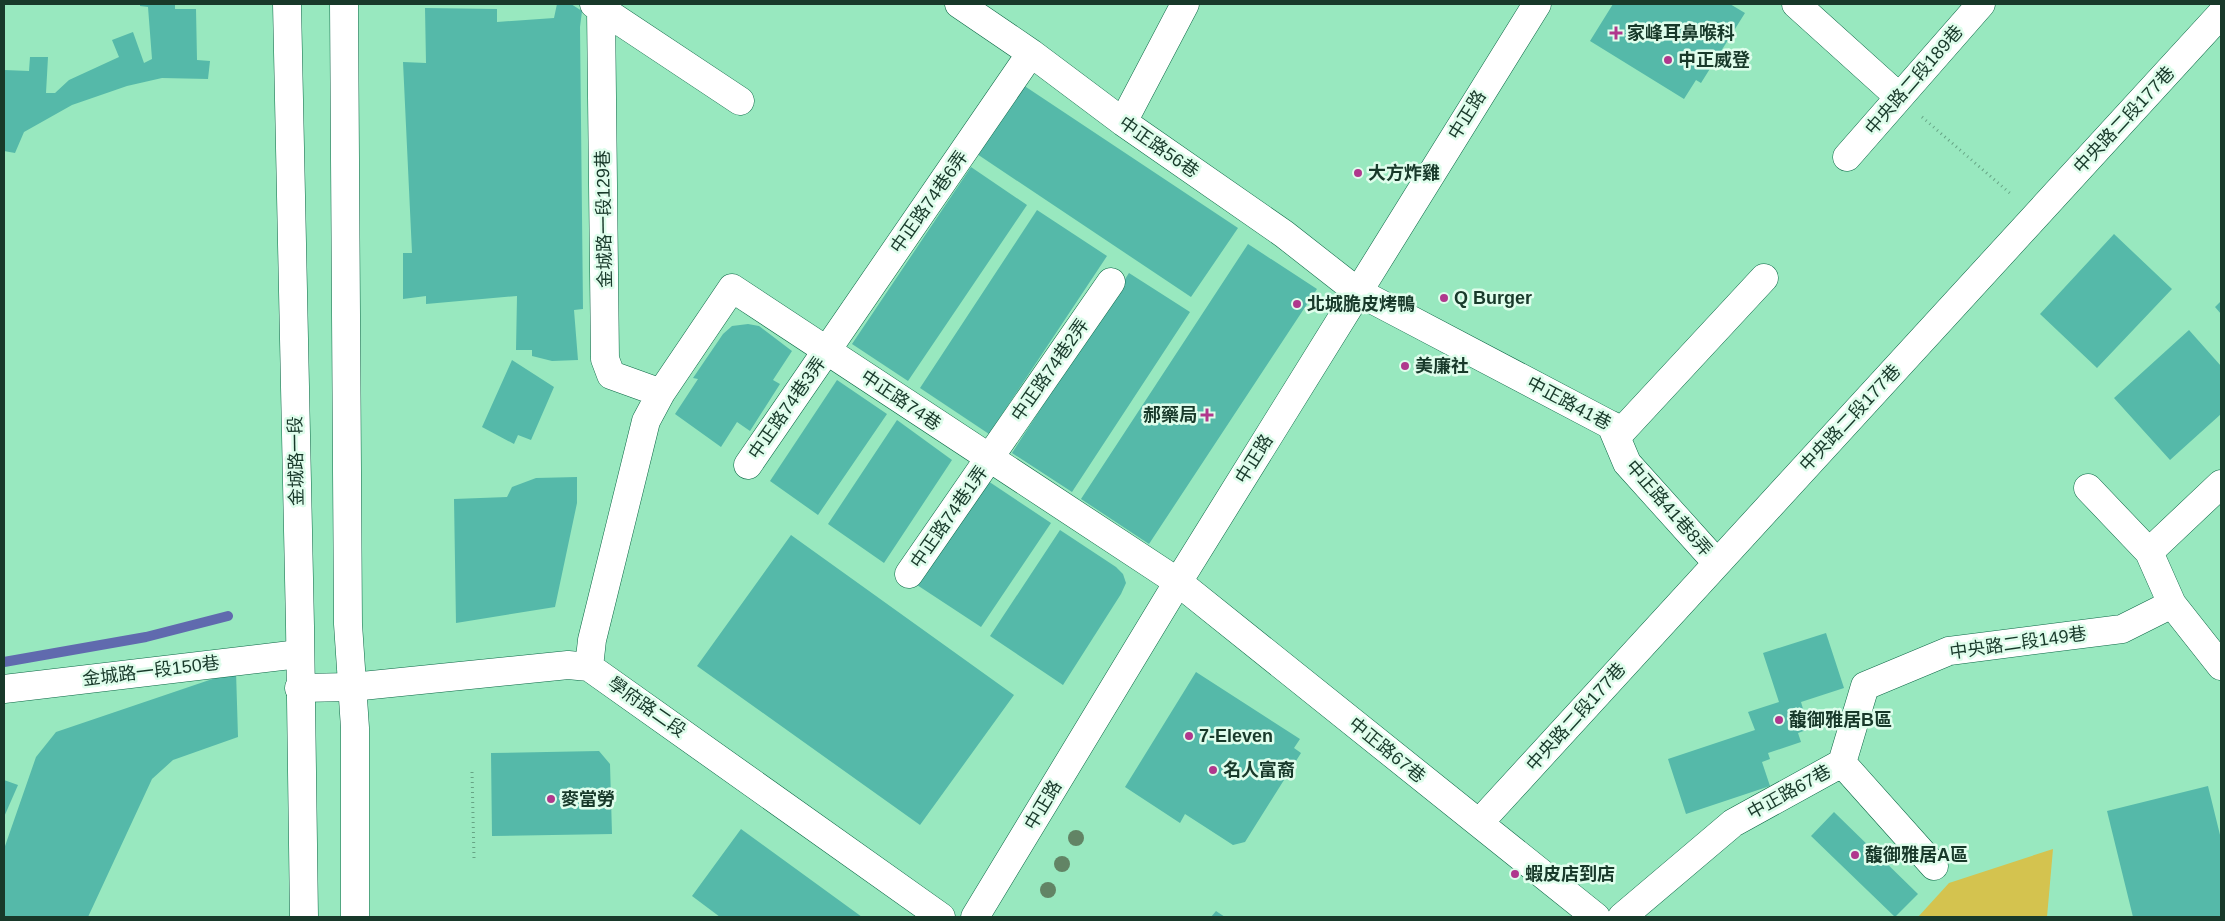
<svg xmlns="http://www.w3.org/2000/svg" width="2225" height="921" font-family="Arial,'Noto Sans TC',sans-serif">
<style>
.green{fill:#d4c34f}
.lines{fill:none;stroke-linecap:round;stroke-linejoin:round}
.stream{stroke:#606aae;stroke-width:10}
.building{fill:#55b9a9}
.minor-casing{stroke:#0b6745;stroke-width:29}
.major-casing{stroke:#0b6745;stroke-width:29}
.path{stroke:#66a485;stroke-width:3;stroke-dasharray:1 4;stroke-linecap:butt}
.minor{stroke:#fff;stroke-width:28}
.major{stroke:#fff;stroke-width:28}
.tree{fill:#628465}
.poi-dot{fill:#b0388d;stroke:#dffdec;stroke-width:2}
.labels{text-anchor:middle;stroke-width:5;stroke-linejoin:round;paint-order:stroke}
.poi-label{font-size:18px;font-weight:bold;fill:#18392a;stroke:#dffdec;text-anchor:start}
.street-label{font-size:18px;fill:#18392a;stroke:#dffdec}
</style>
<rect width="100%" height="100%" fill="#98e8bf"/>
<!-- green -->
<path class="green" d="M2053,849l-6,68h-129l31,-34z"/>
<g class="lines">
<!-- stream -->
<path class="stream" d="M4,662l142,-25 82,-21"/>
</g>
<!-- building -->
<path class="building" d="M140,4h35v5h21l1,51 13,1 -2,18 -46,-1 -35,8 -55,19 -48,27 -9,21 -11,-2v-81l25,1 1,-14h18l-2,36h9l14,-13 50,-23 -7,-17 21,-8 11,31 8,-4 -4,-52 -8,-1z
M557,4h14l11,7 -2,16 3,282 -9,1 4,50 -26,1 -20,-5v-6h-16l1,-54 -91,8v-8l-23,3v-46h9l-9,-191 23,1 -1,-55 72,1v13l57,-4z
M1613,4h117l15,9 -44,70 -5,-3 -12,19 -94,-58z
M1023,85l215,143 -47,69 -214,-143z
M971,167l56,38 -119,176 -56,-37z
M1037,210l70,46 -118,178 -69,-46z
M2114,234l58,55 -75,79 -57,-54z
M1248,244l69,45 -168,255 -68,-45z
M1129,273l61,39 -118,180 -60,-39z
M2221,301v13l-6,-7z
M748,324l11,2 33,25 -19,29 7,4 -30,47 -13,-9 -16,25 -46,-33 23,-35 -5,-1 30,-44 9,-8z
M2189,330l32,36v48l-51,46 -56,-62z
M512,360l42,27 -23,53 -13,-5 -4,9 -32,-17z
M837,380l50,34 -69,101 -48,-34z
M897,420l55,40 -68,103 -56,-39z
M577,477v26l-22,104 -99,16 -2,-124 53,-2 5,-10 24,-9z
M988,481l63,42 -70,104 -67,-44z
M1060,530l56,37 7,7 3,9 -5,11 -58,91 -73,-49z
M791,535l223,160 -94,130 -223,-159z
M1826,633l18,55 -43,14 8,27 -11,4 3,9 -33,11 2,6 -8,3 8,24 -84,28 -18,-55 87,-29 -7,-18 31,-10 -16,-49z
M236,671l2,66 -65,23 -21,19 -64,138h-84v-68l32,-92 20,-25z
M1196,672l104,67 -6,9 7,5 -56,89 -12,3 -48,-31 -5,9 -55,-36z
M599,751l11,13 2,70 -120,2 -1,-83z
M4,780l14,5 -14,32z
M2208,786l13,53v78h-88l-26,-106z
M1834,812l84,82 -23,23 -84,-81z
M741,829l121,88h-142l-28,-21z
M1216,911l9,6h-14z"/>
<g class="lines">
<defs>
<path id="minor" d="M594,4l146,97
M959,4l72,49 92,69 161,112 74,58 264,139 142,-153
M1796,4l103,93
M601,9l4,350 6,16 50,18
M1123,122l62,-118
M1847,157l134,-153
M1611,425l16,38 90,100
M748,465l283,-412
M2088,488l61,64
M909,574l202,-292
M2172,604l49,62
M589,667l3,-27 54,-219 15,-28 71,-105 446,294 418,335
M299,688l53,-1 216,-22 21,2 352,250
M4,689l295,-35
M1479,823l742,-809
M1934,866l-92,-103 23,-77 84,-35 173,-22 50,-25 -23,-52 72,-68
M975,917l203,-335 359,-578
M1622,917l111,-94 109,-60"/>
<path id="major" d="M287,4l13,622 4,291
M344,4l4,620 7,104v189"/>
</defs>
<!-- minor casing -->
<use href="#minor" class="minor-casing"/>
<!-- major casing -->
<use href="#major" class="major-casing"/>
<!-- path -->
<path class="path" d="M1922,117l90,78
M472,772l2,86"/>
<!-- minor -->
<use href="#minor" class="minor"/>
<!-- major -->
<use href="#major" class="major"/>
</g>
<!-- trees -->
<g class="tree">
<circle cx="1076" cy="838" r="8"/>
<circle cx="1062" cy="864" r="8"/>
<circle cx="1048" cy="890" r="8"/>
</g>
<!-- markers -->
<g class="poi-dot">
<path d="M1613.5 25.5h5v5h5v5h-5v5h-5v-5h-5v-5h5z"/>
<circle cx="1668" cy="60" r="5"/>
<circle cx="1358" cy="173" r="5"/>
<circle cx="1444" cy="298" r="5"/>
<circle cx="1297" cy="304" r="5"/>
<circle cx="1405" cy="366" r="5"/>
<path d="M1204.5 407.5h5v5h5v5h-5v5h-5v-5h-5v-5h5z"/>
<circle cx="1779" cy="720" r="5"/>
<circle cx="1189" cy="736" r="5"/>
<circle cx="1213" cy="770" r="5"/>
<circle cx="551" cy="799" r="5"/>
<circle cx="1855" cy="855" r="5"/>
<circle cx="1515" cy="874" r="5"/>
</g>
<g class="labels">
<!-- poi labels -->
<g class="poi-label">
<text x="1627" y="39">家峰耳鼻喉科</text>
<text x="1678" y="66">中正威登</text>
<text x="1368" y="179">大方炸雞</text>
<text x="1454" y="304">Q Burger</text>
<text x="1307" y="310">北城脆皮烤鴨</text>
<text x="1415" y="372">美廉社</text>
<text x="1197" y="421" text-anchor="end">郝藥局</text>
<text x="1789" y="726">馥御雅居B區</text>
<text x="1199" y="742">7-Eleven</text>
<text x="1223" y="776">名人富裔</text>
<text x="561" y="805">麥當勞</text>
<text x="1865" y="861">馥御雅居A區</text>
<text x="1525" y="880">蝦皮店到店</text>
</g>
<!-- street labels -->
<g class="street-label">
<text transform="translate(1914 80) rotate(-49)" y="6">中央路二段189巷</text>
<text transform="translate(1467 115) rotate(-58)" y="6">中正路</text>
<text transform="translate(2124 120) rotate(-47)" y="6">中央路二段177巷</text>
<text transform="translate(1159 147) rotate(35)" y="6">中正路56巷</text>
<text transform="translate(929 202) rotate(-55)" y="6">中正路74巷6弄</text>
<text transform="translate(604 219) rotate(-91)" y="6">金城路一段129巷</text>
<text transform="translate(1050 370) rotate(-55)" y="6">中正路74巷2弄</text>
<text transform="translate(901 400) rotate(34)" y="6">中正路74巷</text>
<text transform="translate(1569 403) rotate(28)" y="6">中正路41巷</text>
<text transform="translate(787 408) rotate(-55)" y="6">中正路74巷3弄</text>
<text transform="translate(1850 418) rotate(-47)" y="6">中央路二段177巷</text>
<text transform="translate(1254 459) rotate(-58)" y="6">中正路</text>
<text transform="translate(296 461) rotate(-91)" y="6">金城路一段</text>
<text transform="translate(1669 508) rotate(49)" y="6">中正路41巷8弄</text>
<text transform="translate(949 517) rotate(-55)" y="6">中正路74巷1弄</text>
<text transform="translate(2018 643) rotate(-8)" y="6">中央路二段149巷</text>
<text transform="translate(151 671) rotate(-7)" y="6">金城路一段150巷</text>
<text transform="translate(647 707) rotate(35)" y="6">學府路二段</text>
<text transform="translate(1576 717) rotate(-48)" y="6">中央路二段177巷</text>
<text transform="translate(1387 750) rotate(39)" y="6">中正路67巷</text>
<text transform="translate(1789 792) rotate(-29)" y="6">中正路67巷</text>
<text transform="translate(1043 805) rotate(-59)" y="6">中正路</text>
</g>
</g>
<!-- border -->
<rect width="2225" height="921" fill="none" stroke="#18392a" stroke-width="10"/>
</svg>
